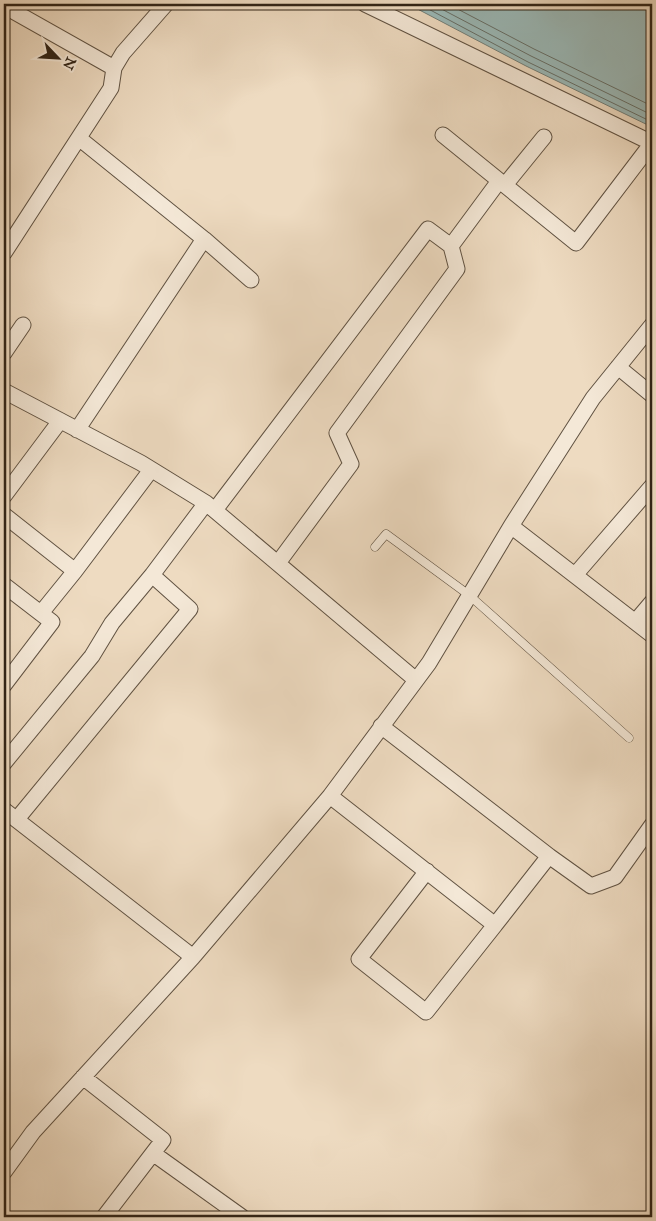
<svg xmlns="http://www.w3.org/2000/svg" width="656" height="1221" font-family="'IM FELL Great Primer',serif">
<style>
.water{fill:#9bbab9;stroke:#717e78}
.lines{fill:none;stroke-linecap:round;stroke-linejoin:round}
.shore{stroke:#666f68;stroke-width:1}
.service-casing{stroke:#605242;stroke-width:9}
.minor-casing{stroke:#605242;stroke-width:17}
.service{stroke:#f4e8d7;stroke-width:8}
.minor{stroke:#f4e8d7;stroke-width:15}
</style>
<rect width="100%" height="100%" fill="#eedbc1"/>
<filter id="stains"><feTurbulence type="fractalNoise" baseFrequency=".004" numOctaves="4"/><feColorMatrix values="0 0 0 0 .2 0 0 0 0 .09 0 0 0 0 .02 0 0 0 .5 -.17"/></filter>
<radialGradient id="worn" r=".72"><stop offset=".6" stop-color="#630" stop-opacity="0"/><stop offset="1" stop-color="#630" stop-opacity=".3"/></radialGradient>
<!-- water -->
<path class="water" d="M408,4h239l5,2v121l-126,-61z"/>
<g class="lines">
<!-- shore -->
<path class="shore" d="M419,4l109,58 124,60
M432,4l99,52 121,59
M448,4l86,45 118,57"/>
<defs>
<path id="service" d="M375,547l11,-13 83,61 160,143"/>
<path id="minor" d="M365,4l287,139
M4,6l110,62
M443,135l133,108 76,-100
M80,139l124,100 47,41
M505,185l39,-48
M4,253l107,-165 3,-20 9,-15 43,-49
M4,353l19,-28
M618,367l34,28
M4,391l137,72 65,40 210,177
M77,430l127,-191
M4,496l56,-75
M215,510l213,-281 23,17
M4,515l71,56 -34,42
M511,526l141,109
M278,563l73,-99 -14,-31 120,-164 -6,-23 48,-65
M75,571l76,-101
M575,575l77,-89
M4,585l48,37 -48,63
M635,622l17,-20
M4,763l88,-107 20,-33 40,-48 54,-72
M330,796l165,129 54,-69 -168,-130
M4,810l189,147
M17,819l173,-210 -38,-34
M549,856l42,30 24,-9 37,-52
M427,871l-68,88 67,53 69,-87
M83,1077l80,63 -59,77
M154,1154l88,63
M4,1172l29,-40 160,-175 137,-161 99,-133 82,-137 82,-128 59,-73"/>
</defs>
<!-- service casing -->
<use href="#service" class="service-casing"/>
<!-- minor casing -->
<use href="#minor" class="minor-casing"/>
<!-- service -->
<use href="#service" class="service"/>
<!-- minor -->
<use href="#minor" class="minor"/>
</g>
<!-- margin -->
<rect width="656" height="1221" fill="none" stroke="#eedbc1" stroke-width="20"/>
<rect x="5" y="5" width="646" height="1211" fill="none" stroke="#312417" stroke-width="2.5"/>
<rect x="10" y="10" width="636" height="1201" fill="none" stroke="#312417"/>
<!-- north arrow -->
<g transform="translate(58 58) rotate(115)" stroke="#f4e8d7" stroke-width="4" paint-order="stroke">
<path d="M0-4L9 19L0 12L-9 19Z" fill="#312417"/>
<text y="-8" font-size="14" font-weight="bold" text-anchor="middle" fill="#312417">N</text>
</g>
<rect width="100%" height="100%" filter="url(#stains)"/>
<rect width="100%" height="100%" fill="url(#worn)"/>
</svg>
